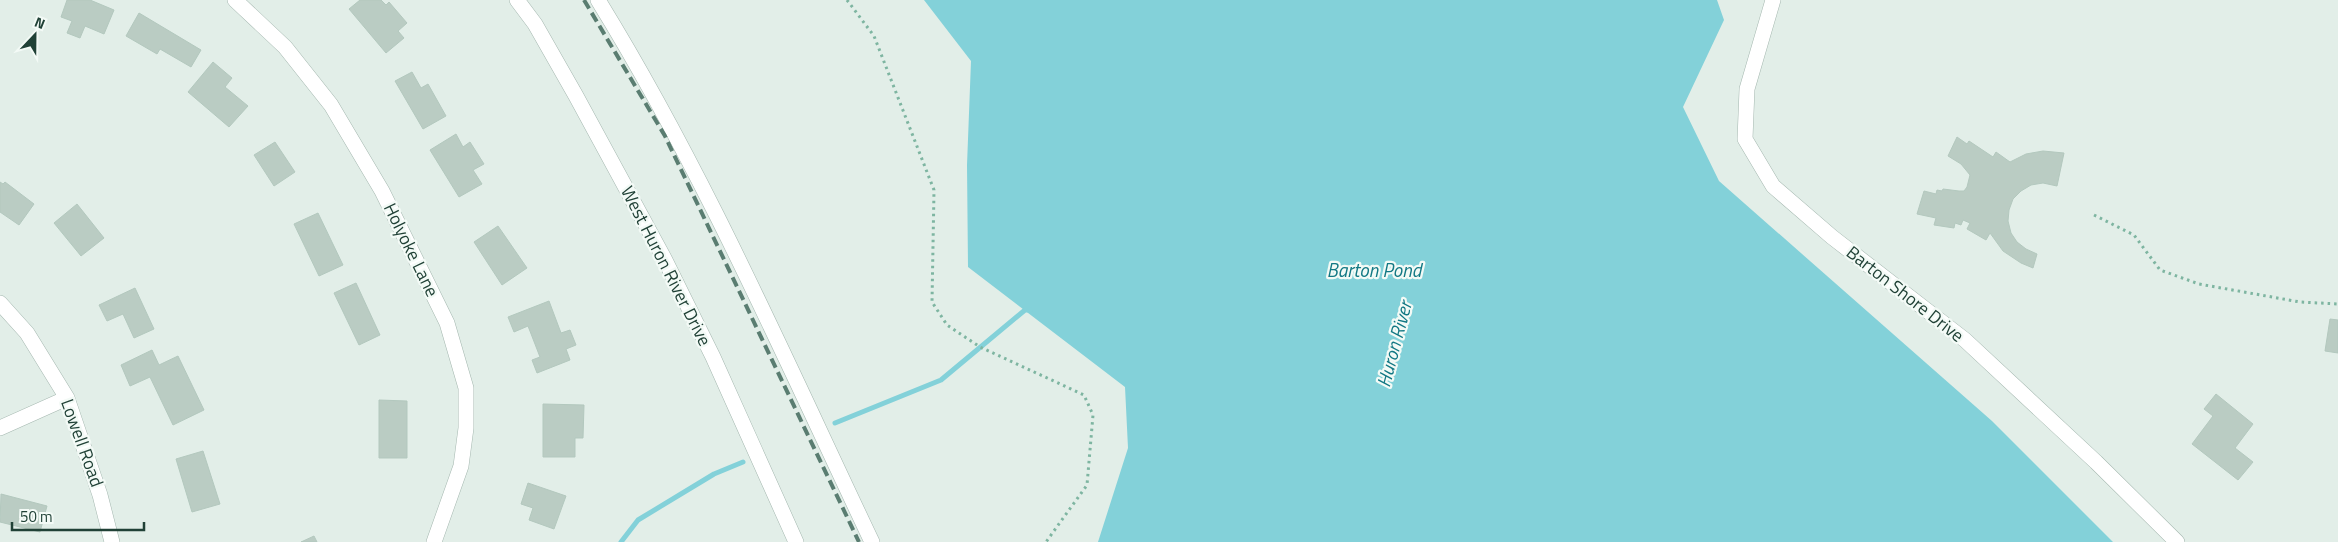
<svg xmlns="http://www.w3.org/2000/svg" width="2338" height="542" font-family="'Titillium Web',sans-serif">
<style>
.water{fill:#83d1d9}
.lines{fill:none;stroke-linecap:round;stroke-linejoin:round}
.stream{stroke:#83d1d9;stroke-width:5}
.building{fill:#baccc3;stroke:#b3c8be}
.minor-casing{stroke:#a4b7af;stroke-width:16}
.path{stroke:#7eb5a1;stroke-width:3;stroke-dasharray:2.5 4;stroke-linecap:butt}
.minor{stroke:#fff;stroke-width:15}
.rail{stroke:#5a7d71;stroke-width:4;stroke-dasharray:10 5;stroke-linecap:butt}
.labels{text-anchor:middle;stroke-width:4.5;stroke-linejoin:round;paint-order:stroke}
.street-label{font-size:18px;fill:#204136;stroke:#f3faf6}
.water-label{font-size:19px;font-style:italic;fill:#127884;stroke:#f3faf6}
</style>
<rect width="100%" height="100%" fill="#e2eee8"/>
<!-- water -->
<path class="water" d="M924,0h793l7,20 -41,87 36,74 273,240 121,121h-1015l30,-94 -3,-61 -157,-120 -1,-102 4,-104z"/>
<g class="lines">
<!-- stream -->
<path class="stream" d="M835,423l106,-43 84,-70h5
M621,542l17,-22 76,-46 29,-12"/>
</g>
<!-- building -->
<path class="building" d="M67,0h23l24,10 -10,24 -19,-8 -5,12 -13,-5 5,-12 -11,-4z
M360,0h21l5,5 3,-3 18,21 -9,8 6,7 -18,15 -37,-44z
M139,13l62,37 -10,17 -31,-18 -3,5 -31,-18z
M213,62l19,16 -7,9 23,19 -19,21 -41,-35z
M412,72l9,16 7,-4 18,32 -23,13 -28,-48z
M456,134l7,13 7,-5 14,22 -11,6 9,14 -23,13 -29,-47z
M1957,137l10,7 2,-3 24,16 3,-5 14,10 16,-8 17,-3 21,2 -7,33 -14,-3 -12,2 -10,6 -8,8 -4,11 -1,11 3,12 6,9 9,7 11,5 -4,14 -12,-5 -18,-12 -13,-18 -4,7 -19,-11 3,-6 -7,-3 -2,5 -6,-2 -1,5 -20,-3 2,-7 -19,-4 7,-23 12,3 1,-4 5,1 1,-2 16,2h5l3,-4 3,-12 -9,-11 -13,-8z
M275,142l20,30 -21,14 -20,-31z
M0,182l3,2 2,-2 29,22 -15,21 -19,-13z
M77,204l27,34 -23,18 -27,-33z
M318,213l25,52 -24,11 -25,-52z
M498,226l29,42 -25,17 -28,-43z
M356,283l24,52 -21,10 -25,-52z
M135,288l19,41 -20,9 -11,-24 -16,7 -8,-16z
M549,301l12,32 9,-3 6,15 -10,4 4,11 -33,13 -5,-13 8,-3 -12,-31 -14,6 -6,-15z
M2330,319l8,1v33l-13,-2z
M152,350l7,15 19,-9 26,54 -31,15 -23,-48 -20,9 -9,-21z
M2216,394l37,30 -18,24 18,14 -15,18 -46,-36 21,-28 -9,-7z
M379,400l28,1v57h-28z
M543,404l41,1 -1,33h-8v19h-32z
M203,451l17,53 -28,8 -16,-53z
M528,483l38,13 -12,33 -25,-9 4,-12 -12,-4z
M1,494l46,12 -7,26 -40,-10z
M314,536l3,6h-16z"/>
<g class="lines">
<defs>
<path id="minor" d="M235,0l50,47 46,58 51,86 65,132 19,65v40l-5,38 -27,76
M517,0l18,24 41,72 89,164 48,97 83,185
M598,0c105,170 188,361 274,542
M1773,0l-26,89 -2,50 28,47 59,51 133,103 131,122 81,80
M0,303l27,30 40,65 33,97 12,47
M0,428l67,-30"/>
</defs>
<!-- minor casing -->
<use href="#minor" class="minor-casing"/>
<!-- path -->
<path class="path" d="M847,0l27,36 60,154 -2,112 15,23 33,22 104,48 9,20 -6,70 -41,57
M2094,215l40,20 26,35 39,14 101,18 38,2"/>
<!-- minor -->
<use href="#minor" class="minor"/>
<!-- rail -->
<path class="rail" d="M584,0l81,136 194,406"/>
</g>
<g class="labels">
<!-- street labels -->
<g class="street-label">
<text transform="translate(411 250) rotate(64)" y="6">Holyoke Lane</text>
<text transform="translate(666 266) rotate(63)" y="6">West Huron River Drive</text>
<text transform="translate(1905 294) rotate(38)" y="6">Barton Shore Drive</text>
<text transform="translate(82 443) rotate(70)" y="6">Lowell Road</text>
</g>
<!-- water labels -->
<g class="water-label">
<text x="1374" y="277">Barton Pond</text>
<text transform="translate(1394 344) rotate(-75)" y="7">Huron River</text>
</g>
</g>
<!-- north arrow -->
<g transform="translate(35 35) rotate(22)" stroke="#f3faf6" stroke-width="4" paint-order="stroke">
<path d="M0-4L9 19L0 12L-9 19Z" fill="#204136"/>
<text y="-8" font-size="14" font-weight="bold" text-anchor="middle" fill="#204136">N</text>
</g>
<!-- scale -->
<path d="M12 522v8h132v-8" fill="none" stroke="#204136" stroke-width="2.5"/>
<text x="20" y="522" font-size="15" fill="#204136" stroke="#f3faf6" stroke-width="4" paint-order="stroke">50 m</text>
</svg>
